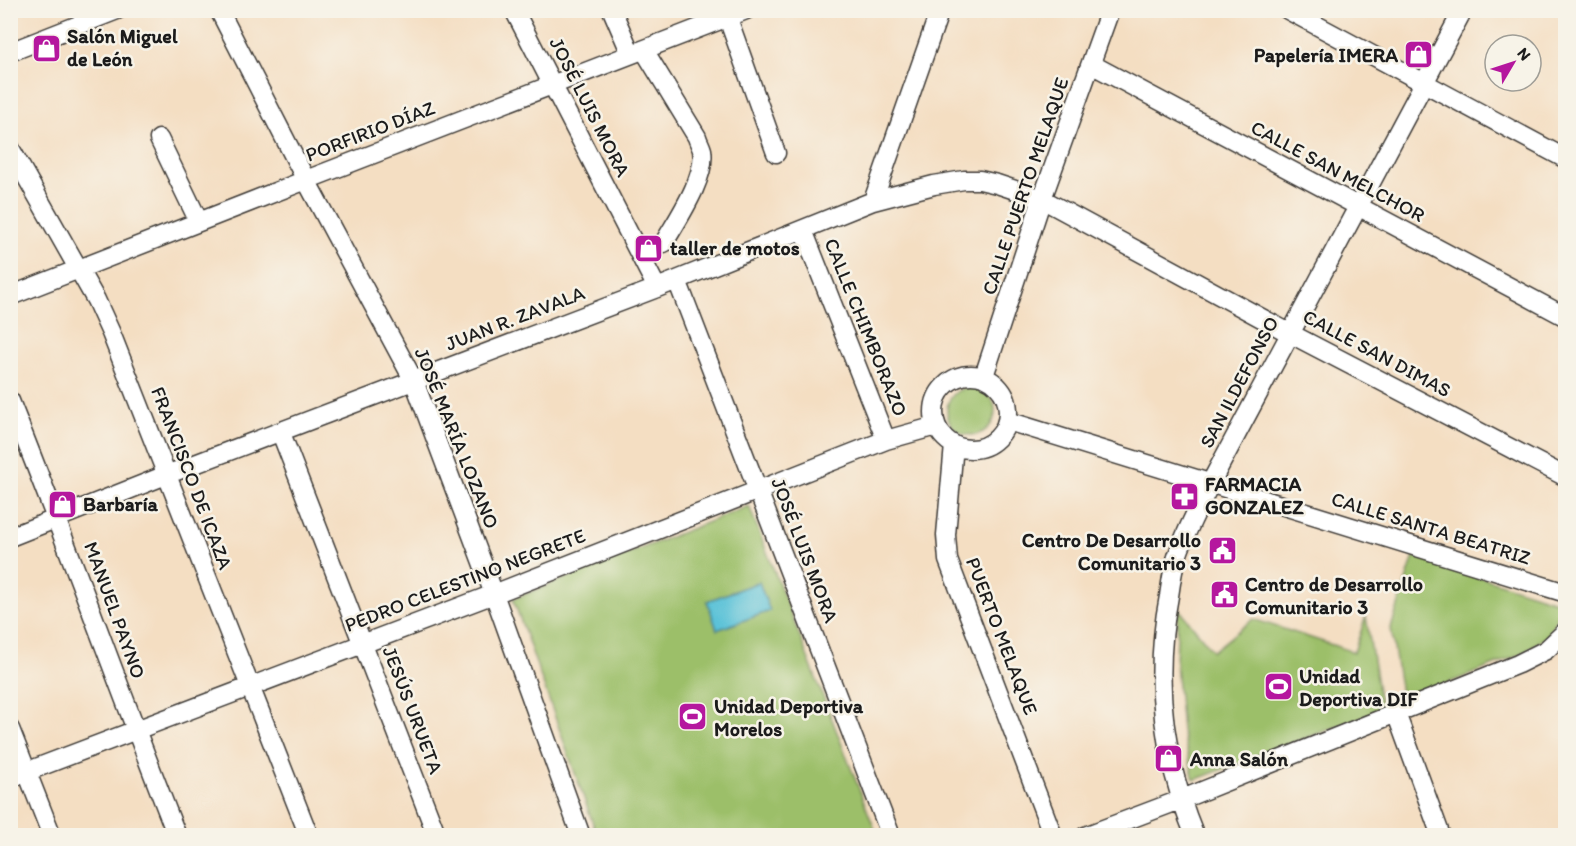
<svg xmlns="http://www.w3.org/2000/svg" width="1576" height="846" font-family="Itim,sans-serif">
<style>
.green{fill:#9cbf69;stroke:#5c6e42;stroke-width:1.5}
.water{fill:#5bc2d8;stroke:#3c6f7a;stroke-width:1.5}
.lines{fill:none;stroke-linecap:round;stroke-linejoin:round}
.minor-casing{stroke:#3c3935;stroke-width:21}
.minor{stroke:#fff;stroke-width:18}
.labels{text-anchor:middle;stroke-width:5;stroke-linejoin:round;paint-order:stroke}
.poi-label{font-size:20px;font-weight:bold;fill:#1c1c1c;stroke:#f7f3e8;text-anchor:start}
.street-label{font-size:20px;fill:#1c1c1c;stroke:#f7f3e8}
</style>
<rect width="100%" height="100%" fill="#f7f3e8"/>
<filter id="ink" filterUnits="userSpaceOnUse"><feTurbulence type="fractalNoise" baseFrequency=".0167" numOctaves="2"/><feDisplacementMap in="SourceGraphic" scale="12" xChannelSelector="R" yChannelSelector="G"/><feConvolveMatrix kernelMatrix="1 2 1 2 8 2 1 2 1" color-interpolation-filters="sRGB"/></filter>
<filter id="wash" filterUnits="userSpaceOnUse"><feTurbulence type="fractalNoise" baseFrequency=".008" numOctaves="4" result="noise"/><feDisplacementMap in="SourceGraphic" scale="24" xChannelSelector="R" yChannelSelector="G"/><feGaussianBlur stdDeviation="1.35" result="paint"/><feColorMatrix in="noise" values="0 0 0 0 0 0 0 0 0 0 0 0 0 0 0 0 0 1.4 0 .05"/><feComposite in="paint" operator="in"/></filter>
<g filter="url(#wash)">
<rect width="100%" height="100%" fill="#f4dec2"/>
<!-- green -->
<path class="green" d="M947 411a24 24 0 1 1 48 0a24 24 0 1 1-48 0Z
M749,506l128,329h-280l-84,-236z
M1414,556l151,48 -18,32 -27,19 -118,46 -11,-73z
M1178,608l35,43 40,-32 101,33 12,-36 15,94 -187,70 -12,-49 -6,-67z"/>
<!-- water -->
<path class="water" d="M759,582l11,29 -53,19 -10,-29z"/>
</g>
<g filter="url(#ink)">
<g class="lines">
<defs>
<path id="minor" d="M219,10l87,170 108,201 80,213 87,242
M514,10l143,278
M612,10l19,44
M725,10l51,143
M1288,10l278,149
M644,50l53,87c1,4 4,9 5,13 5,27 -25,70 -38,93
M10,52l107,-42
M1091,64l475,253
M159,139l40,83
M10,148l86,152 15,33 198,503
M873,201l67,-191
M803,230l83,210
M677,280l214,556
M10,296l296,-116 440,-170
M934 412a37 37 0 1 1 74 0a37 37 0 1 1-74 0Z
M984,376l58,-177 68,-189
M10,401c58,144 110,290 167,435
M1008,421l558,172
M281,433l156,403
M954,445l-8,90 2,25 105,276
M10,537l156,-62 491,-187 216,-87 61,-16 30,-5h16l17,4 45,15 249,135 275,143
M1396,713l45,123
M10,729l42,107
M10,778l484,-184 392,-154 50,-14
M1085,836l95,-36 338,-136 28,-14 20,-19
M1195,836c-32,-77 -42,-158 -26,-240 2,-12 3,-24 7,-36 8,-26 22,-51 34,-76l253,-474"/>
</defs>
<!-- minor casing -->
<use href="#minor" class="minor-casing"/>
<!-- minor -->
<use href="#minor" class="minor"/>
</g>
</g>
<!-- icons -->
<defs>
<symbol id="shop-square" viewBox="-11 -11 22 22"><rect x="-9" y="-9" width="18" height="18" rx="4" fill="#b5179e" stroke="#f7f3e8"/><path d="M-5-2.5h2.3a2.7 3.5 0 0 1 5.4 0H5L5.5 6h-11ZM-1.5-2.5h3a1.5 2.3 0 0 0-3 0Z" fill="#fff"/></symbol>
<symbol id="pharmacy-square" viewBox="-11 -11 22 22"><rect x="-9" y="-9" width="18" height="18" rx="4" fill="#b5179e" stroke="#f7f3e8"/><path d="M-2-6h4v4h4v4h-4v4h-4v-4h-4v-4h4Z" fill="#fff"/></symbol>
<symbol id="civic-square" viewBox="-11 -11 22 22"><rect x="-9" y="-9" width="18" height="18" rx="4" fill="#b5179e" stroke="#f7f3e8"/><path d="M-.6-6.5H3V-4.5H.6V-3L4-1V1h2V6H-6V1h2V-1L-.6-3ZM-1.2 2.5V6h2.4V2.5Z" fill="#fff"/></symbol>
<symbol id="stadium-square" viewBox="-11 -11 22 22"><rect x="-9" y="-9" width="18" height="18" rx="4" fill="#b5179e" stroke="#f7f3e8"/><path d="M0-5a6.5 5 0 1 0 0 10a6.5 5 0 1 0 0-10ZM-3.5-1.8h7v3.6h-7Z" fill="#fff"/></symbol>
</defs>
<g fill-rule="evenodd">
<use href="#shop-square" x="30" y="32" width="33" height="33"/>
<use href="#shop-square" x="1402" y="38" width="33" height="33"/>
<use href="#shop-square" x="632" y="232" width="33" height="33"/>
<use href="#pharmacy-square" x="1168" y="480" width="33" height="33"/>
<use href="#shop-square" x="46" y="488" width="33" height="33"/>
<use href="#civic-square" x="1206" y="534" width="33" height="33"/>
<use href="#civic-square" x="1208" y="578" width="33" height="33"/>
<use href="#stadium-square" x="1262" y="670" width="33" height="33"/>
<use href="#stadium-square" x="676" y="700" width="33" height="33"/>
<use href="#shop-square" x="1152" y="742" width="33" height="33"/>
</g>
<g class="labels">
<!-- poi labels -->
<g class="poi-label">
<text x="67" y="43">Salón Miguel<tspan x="67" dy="23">de León</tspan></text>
<text x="1398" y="62" text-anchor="end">Papelería IMERA</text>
<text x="670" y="255">taller de motos</text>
<text x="1205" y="491">FARMACIA<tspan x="1205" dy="23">GONZALEZ</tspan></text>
<text x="83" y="511">Barbaría</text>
<text x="1201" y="547" text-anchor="end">Centro De Desarrollo<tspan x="1201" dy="23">Comunitario 3</tspan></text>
<text x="1245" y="591">Centro de Desarrollo<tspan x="1245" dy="23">Comunitario 3</tspan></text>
<text x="1299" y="683">Unidad<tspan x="1299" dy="23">Deportiva DIF</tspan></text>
<text x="714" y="713">Unidad Deportiva<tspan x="714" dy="23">Morelos</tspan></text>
<text x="1190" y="766">Anna Salón</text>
</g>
<!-- street labels -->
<g class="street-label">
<text transform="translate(590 107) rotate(63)" y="7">JOSÉ LUIS MORA</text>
<text transform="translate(370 131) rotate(-21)" y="7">PORFIRIO DÍAZ</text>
<text transform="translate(1338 171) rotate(28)" y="7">CALLE SAN MELCHOR</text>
<text transform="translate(1025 186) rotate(-71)" y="7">CALLE PUERTO MELAQUE</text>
<text transform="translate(515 318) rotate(-21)" y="7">JUAN R. ZAVALA</text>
<text transform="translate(866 327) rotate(68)" y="7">CALLE CHIMBORAZO</text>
<text transform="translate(1377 353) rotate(28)" y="7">CALLE SAN DIMAS</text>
<text transform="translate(1239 382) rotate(-62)" y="7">SAN ILDEFONSO</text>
<text transform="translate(457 438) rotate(68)" y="7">JOSÉ MARÍA LOZANO</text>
<text transform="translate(192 478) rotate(69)" y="7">FRANCISCO DE ICAZA</text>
<text transform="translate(1431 528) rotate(17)" y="7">CALLE SANTA BEATRIZ</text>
<text transform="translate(805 550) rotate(69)" y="7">JOSÉ LUIS MORA</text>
<text transform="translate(465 580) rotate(-21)" y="7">PEDRO CELESTINO NEGRETE</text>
<text transform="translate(115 610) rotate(70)" y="7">MANUEL PAYNO</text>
<text transform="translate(1002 636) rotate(69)" y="7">PUERTO MELAQUE</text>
<text transform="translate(413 710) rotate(69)" y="7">JESÚS URUETA</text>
</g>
</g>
<!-- margin -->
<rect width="1576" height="846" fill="none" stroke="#f7f3e8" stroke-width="36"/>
<!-- north arrow -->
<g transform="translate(1513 63) rotate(51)"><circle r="28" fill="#f7f3e8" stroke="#9f9d96" stroke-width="1.5"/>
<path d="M0-4.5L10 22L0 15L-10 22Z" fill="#b5179e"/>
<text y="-9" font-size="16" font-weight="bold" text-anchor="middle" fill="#1c1c1c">N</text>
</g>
</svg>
